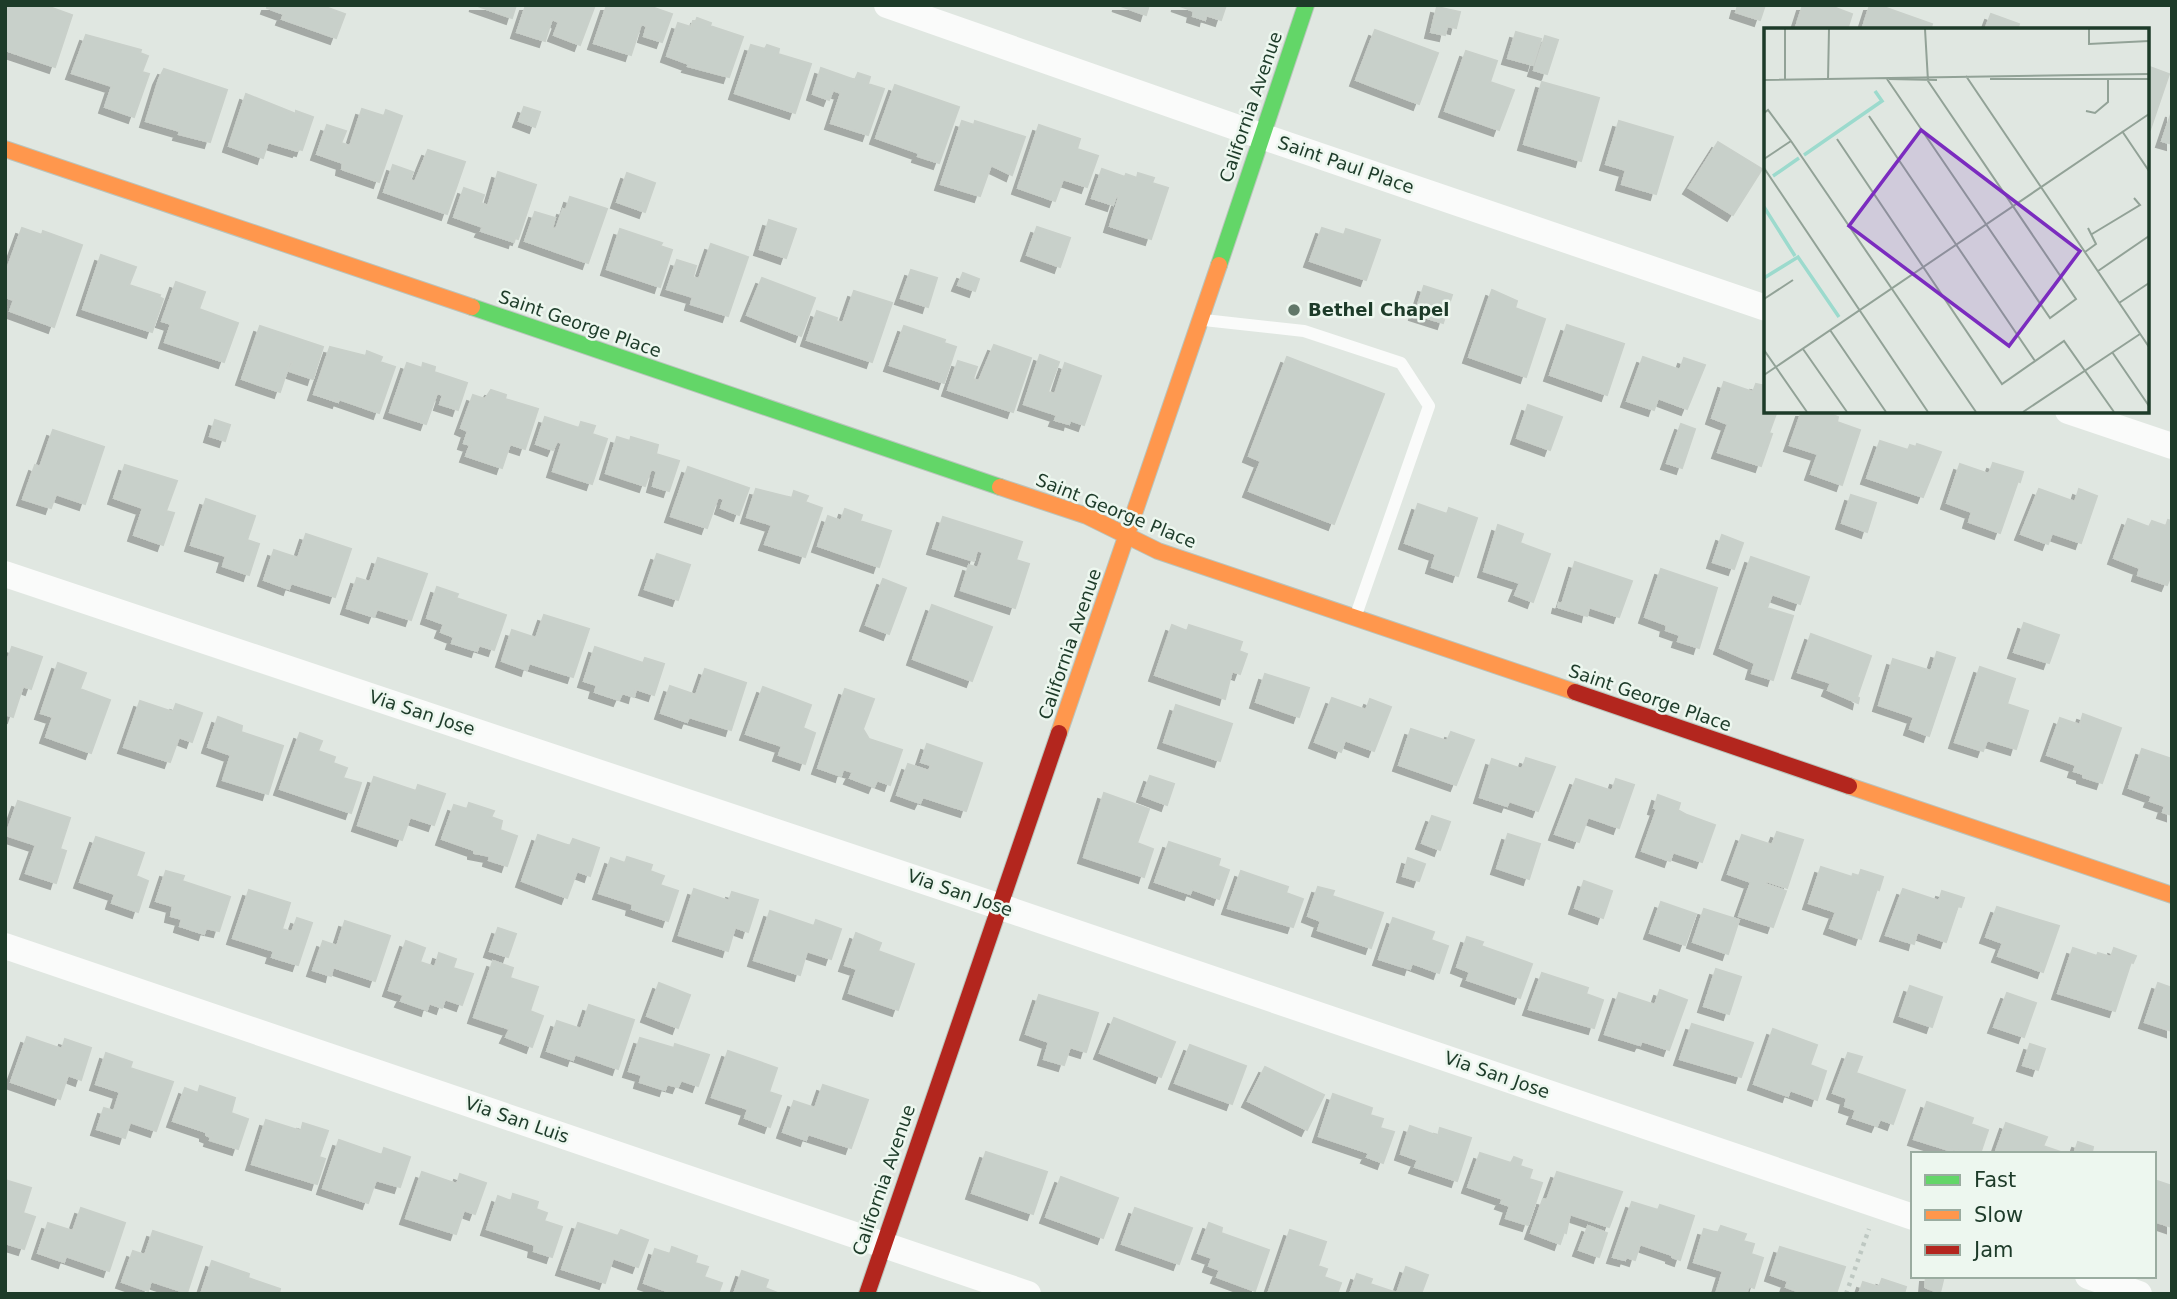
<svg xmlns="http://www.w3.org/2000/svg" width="2177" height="1299" font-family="'DejaVu Sans',sans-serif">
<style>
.building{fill:#c8d0ca;stroke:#c9d0ca;stroke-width:2;filter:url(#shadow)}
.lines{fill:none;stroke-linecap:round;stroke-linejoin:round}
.fast-casing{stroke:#b9c4bc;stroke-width:18}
.slow-casing{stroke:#b9c4bc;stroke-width:18}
.jam-casing{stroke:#b9c4bc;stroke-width:18}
.path{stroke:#bec8c2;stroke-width:4.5;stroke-dasharray:3.5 5;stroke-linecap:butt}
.lane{stroke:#fafbfa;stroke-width:12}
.street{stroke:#fafbfa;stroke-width:26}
.fast{stroke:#63d668;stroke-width:16}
.slow{stroke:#ff974d;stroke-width:16}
.jam{stroke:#b3261e;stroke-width:16}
.poi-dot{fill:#617769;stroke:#edf7ef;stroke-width:2.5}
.labels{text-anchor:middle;stroke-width:5;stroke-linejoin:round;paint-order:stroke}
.street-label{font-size:18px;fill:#1d3b29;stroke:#edf7ef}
.poi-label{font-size:18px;font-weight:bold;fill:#1d3b29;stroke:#edf7ef;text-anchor:start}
.inset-river{fill:none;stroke:#9cdacd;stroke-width:3.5}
.inset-road{fill:none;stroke:#92a297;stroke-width:2}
.view{fill:#7b2cbf;fill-opacity:0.15;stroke:#7b2cbf;stroke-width:3.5}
.inset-edge{fill:none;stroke:#1d3b29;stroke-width:3.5}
</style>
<defs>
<filter id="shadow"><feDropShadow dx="-6" dy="6" stdDeviation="0" flood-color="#0004"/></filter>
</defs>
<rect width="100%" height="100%" fill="#e0e7e1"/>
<!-- building -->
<path class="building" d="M5,5h39l28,10 -17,52 -50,-17z
M268,5h52l25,9 -9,24 -54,-19 2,-5 -17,-6z
M475,5h41l-4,13z
M526,5h69l-15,40 -26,-10 5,-13 -7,-3 -7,22 -28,-9z
M607,5h39l26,9 -10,28 -18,-6 3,-10 -6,-2 -10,31 -37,-12z
M1118,5h31l-3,10z
M1177,5h49l-5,15 -15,-5 -1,5 -12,-4 1,-5z
M1738,5h27l-5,15 -24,-8z
M1803,5h25l24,9 -5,16h-52z
M1870,5h8l54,19 -2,6h-68z
M1437,7l23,5 -4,16 -9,-2 -2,9 -14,-3z
M1991,14l28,10 -2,6h-32z
M697,18l14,5 -1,3 33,11 -14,40 -41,-11 1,-2 -22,-8 11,-33 13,4 2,-6h3z
M1375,30l63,23 -19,51 -63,-24z
M1516,32l25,7 -8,26 -25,-7z
M86,35l55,15 -1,3 8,3 -6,16 7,2 -15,43 -29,-10 7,-21 -40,-13z
M1545,36l13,4 -11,34 -13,-4z
M751,45l14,4 2,-4 12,4 -1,5 33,10 -16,49 -60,-20z
M1466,51l31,10 -7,21 24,8 -15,40 -54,-19z
M2147,66l22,8 -19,56h-3z
M821,68l34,12 3,-7 12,4 -2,7 16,5 -16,46 -37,-12 10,-30 -8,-3 -4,10 -16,-6z
M164,69l63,21 -17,52 -31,-8 1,-3 -34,-10 13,-42z
M1542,82l57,16 -18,63 -57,-17z
M895,85l64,22 -20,56 -21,-7 1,-3 -43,-15z
M246,94l50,20v-3l17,6 -11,33 -3,-1 -1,2 -30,-9 -5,16 -34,-12z
M524,107l16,5 -5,15 -16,-6z
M362,109l22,7 2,-6 16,6 -23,66 -37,-13 1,-6 -26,-9 10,-29 19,6 -5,12 9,3z
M2172,111v33l-10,-3z
M962,121l12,4 1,-4 50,16 -13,38 -21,-10 -11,31 -39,-12z
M1619,121l54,16 -17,57 -34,-10 4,-14 -20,-6z
M1039,125l41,14 -3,10 21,7 -11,31 -24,-8 -8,22 -37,-13z
M1718,142l44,27 -29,46 -44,-27z
M428,150l37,12 -18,52 -63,-22 9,-27 20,7 -3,8 5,2z
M1102,169l23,8 1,-3 11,4 1,-5 16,5 -2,5 16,5 -17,51 -41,-13 9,-29 -3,-1 -3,9 -21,-7z
M498,172l38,13 -18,54 -3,-1 -1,4 -33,-11 2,-4 -29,-10 10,-29 20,7 -3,8 7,3z
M627,173l28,10 -10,29 -28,-10z
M570,197l37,12 -19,54 -63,-22 10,-29 20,6 -3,10 4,1 7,-20 3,1z
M769,220l27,9 -10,29 -26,-9z
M1037,227l33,11 -10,29 -33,-12z
M22,228l20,7 1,-4 39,14 -28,82 -44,-16 4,-11 -9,-3v-22z
M1322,228l22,7 2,-6 34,11 -14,40 -56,-19z
M620,229l42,14 -2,3 12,4 -12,37 -53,-18z
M711,244l37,13 -20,59 -37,-12 2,-7 -26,-8 10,-29 19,6 -3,11 6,2z
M101,255l35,12 -7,18 31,10 -1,2 4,2 -11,33 -69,-23z
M911,270l26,8 -9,29 -27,-9z
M963,273l16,6 -4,12 -17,-6z
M762,278l53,20 -14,38 -54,-21z
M176,282l29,10 -6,17 39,14 -14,39 -59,-20 6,-18 -9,-3z
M1424,286l28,9 -9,28 -28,-9z
M1492,290l25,11 -2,7 30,11 -19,58 -57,-20z
M854,291l38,12 -20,59 -65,-22 10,-29 20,7 -1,3 7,2z
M1567,325l57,19 -17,51 -57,-20z
M260,326l63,21 -10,32 -24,-8 3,-8 -2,-1 -10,30 -38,-13z
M904,326l41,14 -1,3 12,4 -12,36 -54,-18z
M994,345l37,13 -18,54 -65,-22 10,-29 19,6 -4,12 6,2z
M330,347l36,9 1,-5 15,6 -2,5 15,5 -16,46 -40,-14 -1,3 -24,-8z
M1040,355l19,7 -11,30 7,2 10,-31 36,13 -17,49 -14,-5 -1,4 -14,-4 2,-5 -33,-11z
M1287,357l97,37 -50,130 -85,-33 12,-30 -12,-5z
M1643,357l37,13 4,-12 21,7 -18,44 -29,-11 -4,12 -27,-9z
M407,363l15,5 1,-5 12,4 -1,5 33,11 -9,27 -18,-6 3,-9 -6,-2 -11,31 -36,-12z
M1724,382l29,10 3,-8 10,2v25h11l-8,22 3,1 -11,32 -43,-14 10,-28 -16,-6z
M491,390l15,5 -1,4 33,10 -13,40 -15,-5 -8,24 -36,-12 4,-11 -6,-2 4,-12 -7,-3 12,-33 12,4z
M1528,405l34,12 -12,33 -33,-12z
M1802,411h21l15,6 -1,5 23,8 -18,55 -31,-11 7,-20 -28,-9z
M545,417l34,11 2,-6 14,4 -3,8 15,5 -15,45 -39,-13 9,-28 -5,-2 -4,9 -17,-6z
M215,420l15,5 -5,16 -15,-5z
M1681,424l14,5 -13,39 -15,-5z
M53,430l51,17 -19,57 -29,-10 -5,14 -28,-9 12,-34 5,2z
M617,437l13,4 1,-4 27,8 -2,9 23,7 -10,30 -16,-5 4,-15 -6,-2 -6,17 -39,-13z
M1880,441l28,9 2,-5 6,2 1,-3 24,8 -18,45 -56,-19z
M1993,463l30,9 -3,10 -2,-1 -18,52 -31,-11 3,-10 -25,-9 13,-39 29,10z
M125,465l52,16 -11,30 8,2 -11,32 -29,-10 9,-27 -29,-10z
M688,467l61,21 -10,27 -18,-7 3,-9 -6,-2 -11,31 -36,-12z
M756,489l36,9 2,-7 14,5 -3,6 17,6 -17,49 -40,-13 7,-19 -25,-8z
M2039,489l36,13 4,-13 18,7 -16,47 -29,-10 -4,11 -27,-10z
M1851,495l25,8 -9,29 -25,-9z
M206,499l49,17 -8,24 12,4 -10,31 -26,-9 3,-10 -35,-11z
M1418,504l29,10 2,-6 28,10 -19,58 -26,-9 4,-13 -31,-11z
M845,509l17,6 -2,6 31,10 -12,36 -61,-21 10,-30 13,5z
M943,517l79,25 -6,18 13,4 -14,44 -54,-18 8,-25 9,3 5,-16 -6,-2 -3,11 -41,-13z
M2128,519l21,8 3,-6 14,5 2,-6 4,1v52l-5,12 -29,-10 2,-7 -26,-10z
M1498,525l25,9 -3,9 30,11 -17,48 -18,-7 5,-12 -36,-12z
M306,534l45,15 -16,48 -44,-14 -2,6 -25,-9 10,-30 24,8z
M1722,535l21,8 -9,26 -21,-7z
M657,554l33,11 -12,35 -33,-11z
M1751,557l58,20 -9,27 -28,-10 -5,14 26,8 -20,64 -21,-7 3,-10 -35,-15z
M378,558l49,16 -16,46 -34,-11 -3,8 -27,-9 10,-30 13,4z
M1575,562l57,19 -13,36 -30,-10 -2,9 -29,-9 1,-4 3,1z
M1661,569l56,19 -18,60 -21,-7 2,-6 -14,-5 1,-5 -22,-8z
M883,579l23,9 -17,46 -23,-9z
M437,587l21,7 -2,4 50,17 -12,35 -15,-5 -2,6 -25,-8 2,-6 -13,-5 3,-8 -17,-6z
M932,605l60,22 -20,54 -59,-22z
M544,615l45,14 -16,48 -44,-14 -2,7 -25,-9 10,-31 24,8z
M2024,623l35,12 -10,28 -35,-11z
M1172,625l15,6 2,-6 53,17 -3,9 8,3 -7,20 -8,-3 -7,28 -70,-24z
M1811,634l60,22 -14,41 2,1 -1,5 -30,-13 3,-7 -33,-11z
M12,647l30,10 -11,32 -8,-3 -10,31 -8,-3v-46z
M595,647l48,16 2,-5 19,6 -10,31 -18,-6 -2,8 -12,-4 -3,7 -24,-8 2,-7 -13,-4z
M1937,652l18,6 -26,78 -19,-7 4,-12 -35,-12 14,-46 38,12z
M58,663l28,10 -6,16 30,11 -19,53 -45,-16 7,-20 -12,-4z
M1980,667l35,12 -8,25 21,7 -12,38 -29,-9 -4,11 -28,-9z
M705,669l41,14 -15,47 -42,-13 -2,5 -26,-9 9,-27 26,9z
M1265,674l44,14 -10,29 -43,-15z
M763,687l48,18 -8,23 12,5 -10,31 -26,-9 3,-9 -36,-12z
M845,689l29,10 -11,30 6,10 33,11 -12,35 -13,-5 -3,7 -24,-9 3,-6 -10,-3 -2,7 -23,-8z
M1332,698l34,12 4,-11 21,8 -17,44 -29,-11 -4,12 -26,-10z
M140,701l33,11 3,-8 26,9 -10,29 -13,-5 -9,25 -46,-15z
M1176,705l56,19 -12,37 -56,-19z
M2083,714l38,14 -19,55 -19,-6v-3l-9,-3 2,-6 -29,-10 13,-37 20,7z
M218,717l24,9 -1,6 42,14 -15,48 -45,-14 8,-25 -23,-8z
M1411,729l36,12 4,-9 23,8 -18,45 -57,-20z
M300,733l22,8 -4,10 17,6 -2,6 14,5 -4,10 18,5 -10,30 -71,-24z
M927,744l55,19 -16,48 -43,-14 -3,6 -23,-8 11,-31 21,7 2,-6 -10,-3z
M2142,749l30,10v56l-9,-3 2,-6 -15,-5 2,-5 -23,-8z
M1526,758l29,9 -17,44 -29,-10 -2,5 -27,-9 12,-38 30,10z
M1150,776l24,8 -7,21 -24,-9z
M374,777l42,14 2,-6 27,9 -11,31 -24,-8 -8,23 -44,-15z
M1576,779l36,12 4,-12 18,6 -15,43 -31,-11 -9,25 -24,-8z
M1104,793l45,16 -12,34 16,6 -9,28 -60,-20z
M1658,795l22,8 -2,7 9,5 28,10 -13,37 -29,-10 -3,9 -28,-10 15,-42 -3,-1z
M18,801l52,17 -10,31 6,2 -10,32 -30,-10 10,-28 -30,-10z
M469,803l25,8 -3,6 11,4 -2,9 17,6 -10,30 -18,-6 1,-4 -16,-3v-3l-32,-11 12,-34 13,4z
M1432,816l18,6 -10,28 -18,-7z
M1777,832l26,8 -16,48 -21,-7 -1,3 21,7 -13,36 -34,-11 12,-34 -23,-8 14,-39 30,10z
M1508,834l32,10 -11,35 -32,-11z
M538,835l32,11 3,-7 26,9 -9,28 -13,-5 -10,27 -45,-17z
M96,837l48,16 -8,23 12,5 -10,31 -26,-9 3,-9 -35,-12z
M1169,842l51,17 -2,7 11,4 -10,29 -27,-10 -2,5 -35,-12z
M627,857l25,8 -2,6 14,5 -4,9 18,6 -10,30 -36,-12 1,-5 -34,-11 12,-35 14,5z
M1408,858l17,6 -6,17 -16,-5z
M1821,867l31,10 1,-3 6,2 2,-6 22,7 -4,13 -2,-1 -16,50 -31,-11 6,-16 -27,-9z
M166,871l18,5 -2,5 48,16 -11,34 -13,-3 -2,6 -24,-8 2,-7 -11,-3 2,-10 -17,-5z
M1241,871l47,16 -2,6 17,6 -10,28 -65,-19z
M1584,881l28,10 -9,27 -28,-10z
M1318,887l16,4 -2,5 51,17 -12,35 -53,-18 3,-9 -13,-5z
M694,889l35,12 3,-9 26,8 -10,32 -13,-5 -7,24 -49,-16z
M1903,889l36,12 3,-10 22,7 -3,9 -3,-1 -12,36 -29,-10 -3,12 -28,-9z
M249,890l41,13 -8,26 10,3 5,-14 15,5 -14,42 -26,-8 2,-6 -41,-13z
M1661,902l35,12 -11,31 -35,-12z
M1997,907l62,19 -16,46 -45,-16 5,-13 -17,-6z
M1704,909l35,11 -11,34 -35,-12z
M770,911l44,15 2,-6 25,9 -10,30 -24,-8 -7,24 -46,-15z
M1393,918l41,14 -3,8 17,6 -9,27 -27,-10 -2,6 -31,-10z
M345,921l45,15 -15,45 -42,-14 -2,9 -18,-6 10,-29 14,5z
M498,928l18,6 -8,23 -18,-6z
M856,933l25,10 -3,8 36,13 -16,46 -49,-17 8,-24 -12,-4z
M1467,937l16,5 -2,4 51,18 -12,34 -53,-18 3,-8 -13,-5z
M406,941l19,7 -5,14 15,5 4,-14 17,6 -3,9 20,6 -11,31 -17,-6 -3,9 -13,-5 -2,7 -26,-9 3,-6 -15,-5z
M2073,948l24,8 1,-3 13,4 3,-9 22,8 -3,7 -2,-1 -16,49 -57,-18z
M493,961l20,7 -3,10 28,9 -8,24 13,5 -11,31 -26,-10 4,-8 -36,-12z
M1716,969l25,8 -12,37 -25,-8z
M1542,973l46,15 -2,6 17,6 -9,28 -65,-19z
M659,983l31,12 -12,33 -31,-12z
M2158,983l14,5v43l-27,-9z
M1910,986l32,11 -10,30 -32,-11z
M1660,990l27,10 -18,50 -27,-9 -2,4 -35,-11 14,-41 36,12z
M2007,993l29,10 -12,34 -30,-10z
M1039,995l59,18 -12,39 -16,-5 -6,18 -20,-6 5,-17 -23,-8z
M589,1005l45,15 -16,49 -43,-15 -2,6 -26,-9 10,-30 24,8z
M1114,1018l61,24 -14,35 -61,-24z
M1692,1024l61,19 -12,34 -61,-18z
M1773,1029l44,16 -7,20 16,6 -9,29 -27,-10 -2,6 -34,-12z
M27,1037l35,12 3,-10 26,9 -10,32 -13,-5 -8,24 -49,-17z
M640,1038l34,10 1,-4 34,11 -11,31 -17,-6 -3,7 -11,-3 -2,6 -25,-8 2,-7 -13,-4z
M2030,1044l15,5 -7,21 -15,-5z
M1190,1045l56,21 -14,38 -57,-21z
M728,1051l49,17 -8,24 12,4 -11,31 -25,-9 3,-9 -36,-12z
M106,1053l26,9 -2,6 43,14 -17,49 -26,-9 -5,16 -28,-9 7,-21 10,3 6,-19 -24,-8z
M1848,1053l14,4 -6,16 49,17 -12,34 -13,-5 -3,7 -24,-8 3,-8 -11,-4 2,-8 -14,-5z
M1265,1067l59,28 -17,35 -59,-29z
M823,1085l45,15 -17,48 -43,-14 -2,6 -23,-8 11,-31 21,7z
M200,1086l35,12 -4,15 17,6 -10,30 -28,-9 1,-3 -5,-2v-3l-33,-11 12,-33 13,5z
M1333,1094l39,14 -2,7 13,4 -3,9 14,4 -11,31 -16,-6 2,-4 -50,-17z
M1927,1102l46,16 -2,6 17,6 -8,24h-14l-13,-5 -1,2 -38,-12z
M266,1120l35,11 2,-8 25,8 -9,26 6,2 -8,25 -65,-20z
M2006,1123l41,14 -4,9 18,6 -1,2h-65z
M1410,1126l28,10 2,-8 31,10 -14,43 -42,-14 3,-7 -17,-6z
M339,1140l43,15 2,-7 26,9 -10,30 -24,-7 -8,23 -45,-15z
M2078,1142l15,5 -1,5 6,2h-24z
M986,1152l61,20 -14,42 -61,-21z
M1480,1153l31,10 3,-6 8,3 -2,6 12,4 -3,9 13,4 -14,42 -22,-7 4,-12 -9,-3 2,-4 -35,-12z
M422,1172l35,12 3,-10 26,9 -11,31 -11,-4 -8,24 -50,-16z
M1557,1172l65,20 -13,35 -39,-13 -4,19 -2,-1 -4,12 -29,-11 12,-34 4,1z
M1061,1177l57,21 -15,40 -57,-21z
M5,1180l26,8 -8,25 12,4 -11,32 -19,-6z
M2154,1180l18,6v41l-18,-6z
M513,1194l25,8 -2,7 11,4 -3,8 18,6 -10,30 -18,-6 1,-6 -48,-16 11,-33 13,5z
M1632,1202l26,8 2,-5 34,11 -14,44 -8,-3v-2l-32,-11 -5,16 -9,-3 -1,3 -12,-3z
M81,1208l44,15 -16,48 -43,-15 -2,6 -26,-9 10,-30 25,8z
M1135,1208l57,20 -13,36 -57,-20z
M578,1223l40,13 3,-6 27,10 -10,27 -25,-9 -8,25 -43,-14z
M1209,1223l13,5 -1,5 48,17 -14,41 -38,-14 3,-7 -11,-4 3,-8 -14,-5z
M1588,1226l19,7 -8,24 -20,-7z
M1721,1226l25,8 -3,7 11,3 -3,10 12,4 -9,30 -5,-2 -3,8h-30l7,-23 -29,-9 10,-33 14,4z
M1290,1230l36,12 -8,24 9,3 -3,8 17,6 -4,11h-69z
M153,1231l49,16 -15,46 -36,-12 -3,10 -26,-9 11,-31 12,4z
M672,1247l25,9 -2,7 13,4 -4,10 18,6 -4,11h-43l-31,-11 11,-34 15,5z
M1780,1247l65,20 -9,27h-31l-19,-7 2,-6 -17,-6z
M212,1261l37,13 -1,4 32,11 -1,5h-68l-9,-3z
M1406,1267l22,8 -7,19h-71l7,-20 15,5 -2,5 27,9z
M742,1271l26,9 -3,8 15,6h-46z
M1926,1276h18l-4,17 -15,-6z
M1882,1279l24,8 -2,7h-45l4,-12 16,5z"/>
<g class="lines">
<defs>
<path id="fast" d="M1219,265l87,-260
M472,307l528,180"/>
<path id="slow" d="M5,149l467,158
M1000,487l87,29 71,35 417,141
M1059,733l160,-468
M1849,786l323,109"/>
<path id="jam" d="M1575,692l274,94
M867,1294l192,-561"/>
</defs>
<!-- fast casing -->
<use href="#fast" class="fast-casing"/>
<!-- slow casing -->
<use href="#slow" class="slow-casing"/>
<!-- jam casing -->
<use href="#jam" class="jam-casing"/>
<!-- path -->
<path class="path" d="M1846,1294l23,-65"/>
<!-- lane -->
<path class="lane" d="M1204,320l100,11 97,32 28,43 -73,209"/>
<!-- street -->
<path class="street" d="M887,5l374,131 505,172
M2068,411l104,35
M5,574l993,332 915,311
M5,946l1023,348
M2088,1276l51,18"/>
<!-- fast -->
<use href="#fast" class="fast"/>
<!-- slow -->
<use href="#slow" class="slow"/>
<!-- jam -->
<use href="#jam" class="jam"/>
</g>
<!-- markers -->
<circle class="poi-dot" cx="1294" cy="310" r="7"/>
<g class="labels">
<!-- street labels -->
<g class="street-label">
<text transform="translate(1251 107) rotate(-71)" y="6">California Avenue</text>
<text transform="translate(1346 165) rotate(19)" y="6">Saint Paul Place</text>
<text transform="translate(580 324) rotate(19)" y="6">Saint George Place</text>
<text transform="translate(1116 511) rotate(22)" y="6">Saint George Place</text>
<text transform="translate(1070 644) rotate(-71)" y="6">California Avenue</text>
<text transform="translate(1650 698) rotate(19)" y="6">Saint George Place</text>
<text transform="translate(422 713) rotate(18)" y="6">Via San Jose</text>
<text transform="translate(960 893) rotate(19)" y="6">Via San Jose</text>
<text transform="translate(1497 1075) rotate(19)" y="6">Via San Jose</text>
<text transform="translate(517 1120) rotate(19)" y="6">Via San Luis</text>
<text transform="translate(884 1180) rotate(-71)" y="6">California Avenue</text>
</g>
<!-- poi labels -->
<g class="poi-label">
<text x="1308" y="316">Bethel Chapel</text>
</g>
</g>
<!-- overview -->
<g transform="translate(1764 28)">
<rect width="385" height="385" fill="#e0e7e1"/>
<path class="inset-river" d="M40,127l78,-54 -7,-10M9,148l26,-18M0,179l31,49M0,250l34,-21 41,60"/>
<path class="inset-road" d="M325,1v15l60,-3M202,48l183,271M123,51l163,239 26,-19 -148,-218 -3,-52M125,51l48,1M226,51h159M0,52l385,-6M21,52v-51M64,52l1,-51M322,83l9,2 13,-11v-23M0,85l4,-3 23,31 185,271M105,88l166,245M358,103l27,40M73,111l165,245 62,-43 50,71M0,131l27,-18M0,140l164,244M328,206l48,-29 -6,-7M321,224l11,-8 -8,-16M334,243l51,-35M0,271l29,-19M355,275l30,-20M66,302l56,82M39,321l44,63M0,322l43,62M348,324l37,54M0,347l385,-261M259,384l117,-78"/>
<path class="view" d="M157,102l159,121 -71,95 -160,-120z"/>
<rect width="385" height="385" class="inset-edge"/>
</g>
<!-- border -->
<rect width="2177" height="1299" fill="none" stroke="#1d3b29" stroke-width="14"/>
<!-- legend -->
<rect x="1911" y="1152" width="245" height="126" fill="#edf7ef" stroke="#9aaca0" stroke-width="2"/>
<rect x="1925" y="1175" width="35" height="10" fill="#63d668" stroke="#9aaca0" stroke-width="2"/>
<text x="1974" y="1187" font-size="21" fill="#1d3b29">Fast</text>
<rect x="1925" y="1210" width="35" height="10" fill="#ff974d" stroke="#9aaca0" stroke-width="2"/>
<text x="1974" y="1222" font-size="21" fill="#1d3b29">Slow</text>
<rect x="1925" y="1245" width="35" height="10" fill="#b3261e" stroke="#9aaca0" stroke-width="2"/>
<text x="1974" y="1257" font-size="21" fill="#1d3b29">Jam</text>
</svg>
